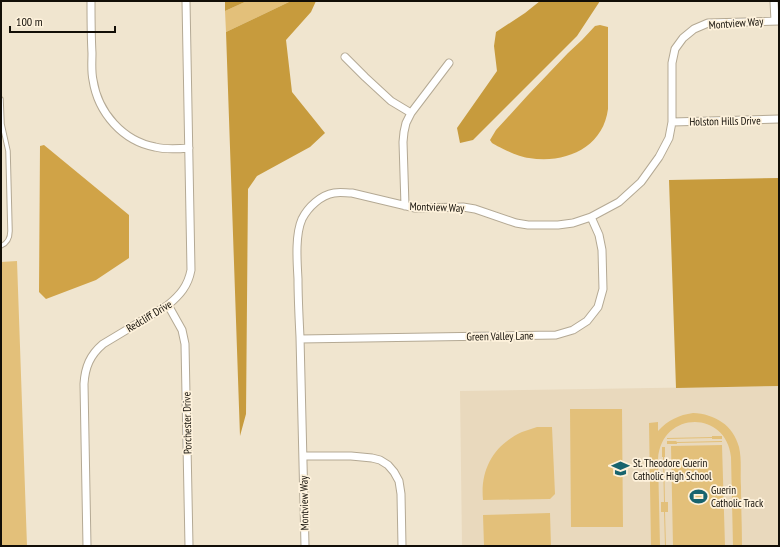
<svg xmlns="http://www.w3.org/2000/svg" width="780" height="547" font-family="'PT Sans Narrow',sans-serif">
<style>
.built{fill:#e9d9bd}
.green{fill:#e3c07a}
.forest{fill:#c79b3d}
.water{fill:#d0a347}
.lines{fill:none;stroke-linecap:round;stroke-linejoin:round}
.lane-casing{stroke:#b4a994;stroke-width:5.5}
.street-casing{stroke:#b4a994;stroke-width:9}
.lane{stroke:#fff;stroke-width:3.5}
.street{stroke:#fff;stroke-width:7}
.labels{text-anchor:middle;stroke-width:3.5;stroke-linejoin:round;paint-order:stroke}
.street-label{font-size:11px;fill:#120e07;stroke:#fef2dc}
.poi-label{font-size:11px;fill:#120e07;stroke:#fef2dc;text-anchor:start}
</style>
<rect width="100%" height="100%" fill="#f0e5cf"/>
<!-- built -->
<path class="built" d="M779,386v160h-317l-2,-155z"/>
<!-- green -->
<path class="green" d="M247,1h44l-65,31 -1,-21z
M17,261l10,285h-26v-284z
M570,409h52l1,118h-52z
M693,413c22,1 40,12 46,34 3,13 1,27 2,40 0,20 1,39 1,59h-9l-2,-89c-5,-48 -70,-46 -73,2l2,87h-9l-2,-123 9,-1v9c10,-11 21,-16 35,-18z
M537,427h15l3,67 -5,5 -67,1c-3,-31 11,-55 39,-68 5,-2 10,-3 15,-5z
M712,436h10v3h-10v-1l-45,1v-1l45,-1z
M667,441h9l1,1 45,-1v1l-45,1v1h-10z
M722,445l3,101h-52l-2,-100z
M662,447h3v10h-1l1,45h3v10h-3l1,34h-1l-1,-34h-3v-10h3l-1,-45h-1z
M550,513l1,33h-67l-1,-31z"/>
<!-- forest -->
<path class="forest" d="M225,1h22l-22,10z
M291,1h25l-5,11 -25,28 6,52 33,41 -15,14 -53,29 -9,13 -2,225 -6,22 -14,-404z
M540,1h60l-23,35 -104,104 -13,3 -3,-15 40,-57 -3,-25 2,-14 29,-19z
M779,178v208l-103,2 -7,-208z"/>
<!-- water -->
<path class="water" d="M600,25l8,2v82c-5,39 -43,55 -79,49 -10,-1 -29,-10 -37,-15l-2,-3 6,-10 32,-35 40,-42 14,-13 13,-14z
M44,145l85,70v43l-33,22 -50,19 -7,-7 1,-146z"/>
<g class="lines">
<defs>
<path id="lane" d="M1,99l1,25 6,27 2,80c0,7 -2,12 -9,15"/>
<path id="street" d="M91,1c0,17 0,35 1,52 0,9 -1,18 1,27 5,33 30,61 62,67 11,3 23,2 34,1
M774,1l1,20
M345,57l20,20 26,24 20,12
M672,122l107,-3
M405,206l-2,-64 1,-10 2,-9 5,-10 38,-50
M168,305l14,25 3,14 4,202
M300,339l256,-4 17,-5 14,-9 11,-14 5,-18 -1,-39 -3,-15 -8,-18
M303,456h48l21,2 8,2 8,5 6,7 5,9 2,13 1,52
M87,546l-3,-162c1,-17 6,-29 19,-40l65,-39c12,-10 20,-19 23,-35l-5,-269
M305,546c-2,-70 -3,-140 -5,-209 -1,-20 -2,-39 -2,-58 -1,-18 -3,-44 4,-60 6,-12 19,-24 32,-26 6,-1 12,0 18,0l63,15 48,-1 12,2 41,14 12,2h30l15,-2 18,-6 28,-15 22,-20 18,-25 10,-19 3,-16v-59l3,-14 8,-11 11,-9 14,-6 71,-2"/>
</defs>
<!-- lane casing -->
<use href="#lane" class="lane-casing"/>
<!-- street casing -->
<use href="#street" class="street-casing"/>
<!-- lane -->
<use href="#lane" class="lane"/>
<!-- street -->
<use href="#street" class="street"/>
</g>
<!-- icons -->
<defs>
<symbol id="school-bare" viewBox="-9 -9 18 18"><path d="M0-5L7-2L0 1L-7-2ZM-4 1L0 2.5L4 1V4Q0 6-4 4Z" fill="#18646e" stroke="#fef2dc" stroke-width="2.5" paint-order="stroke"/></symbol>
<symbol id="stadium-bare" viewBox="-9 -9 18 18"><path d="M0-5a6.5 5 0 1 0 0 10a6.5 5 0 1 0 0-10ZM-3.5-1.8h7v3.6h-7Z" fill="#18646e" stroke="#fef2dc" stroke-width="2.5" paint-order="stroke"/></symbol>
</defs>
<g fill-rule="evenodd">
<use href="#school-bare" x="608" y="456" width="25" height="25"/>
<use href="#stadium-bare" x="686" y="484" width="25" height="25"/>
</g>
<g class="labels">
<!-- street labels -->
<g class="street-label">
<text transform="translate(736 23) rotate(-4)" y="4">Montview Way</text>
<text transform="translate(725 121) rotate(-1)" y="4">Holston Hills Drive</text>
<text transform="translate(437 207) rotate(2)" y="4">Montview Way</text>
<text transform="translate(149 316) rotate(-31)" y="4">Redcliff Drive</text>
<text transform="translate(500 336) rotate(-1)" y="4">Green Valley Lane</text>
<text transform="translate(187 423) rotate(-91)" y="4">Porchester Drive</text>
<text transform="translate(304 503) rotate(-91)" y="4">Montview Way</text>
</g>
<!-- poi labels -->
<g class="poi-label">
<text x="633" y="467">St. Theodore Guerin<tspan x="633" dy="13">Catholic High School</tspan></text>
<text x="711" y="494">Guerin<tspan x="711" dy="13">Catholic Track</tspan></text>
</g>
</g>
<!-- border -->
<rect width="780" height="547" fill="none" stroke="#120e07" stroke-width="4"/>
<!-- scale -->
<path d="M10 26v6h105v-6" fill="none" stroke="#120e07" stroke-width="2"/>
<text x="16" y="26" font-size="12" fill="#120e07" stroke="#fef2dc" stroke-width="3" paint-order="stroke">100 m</text>
</svg>
